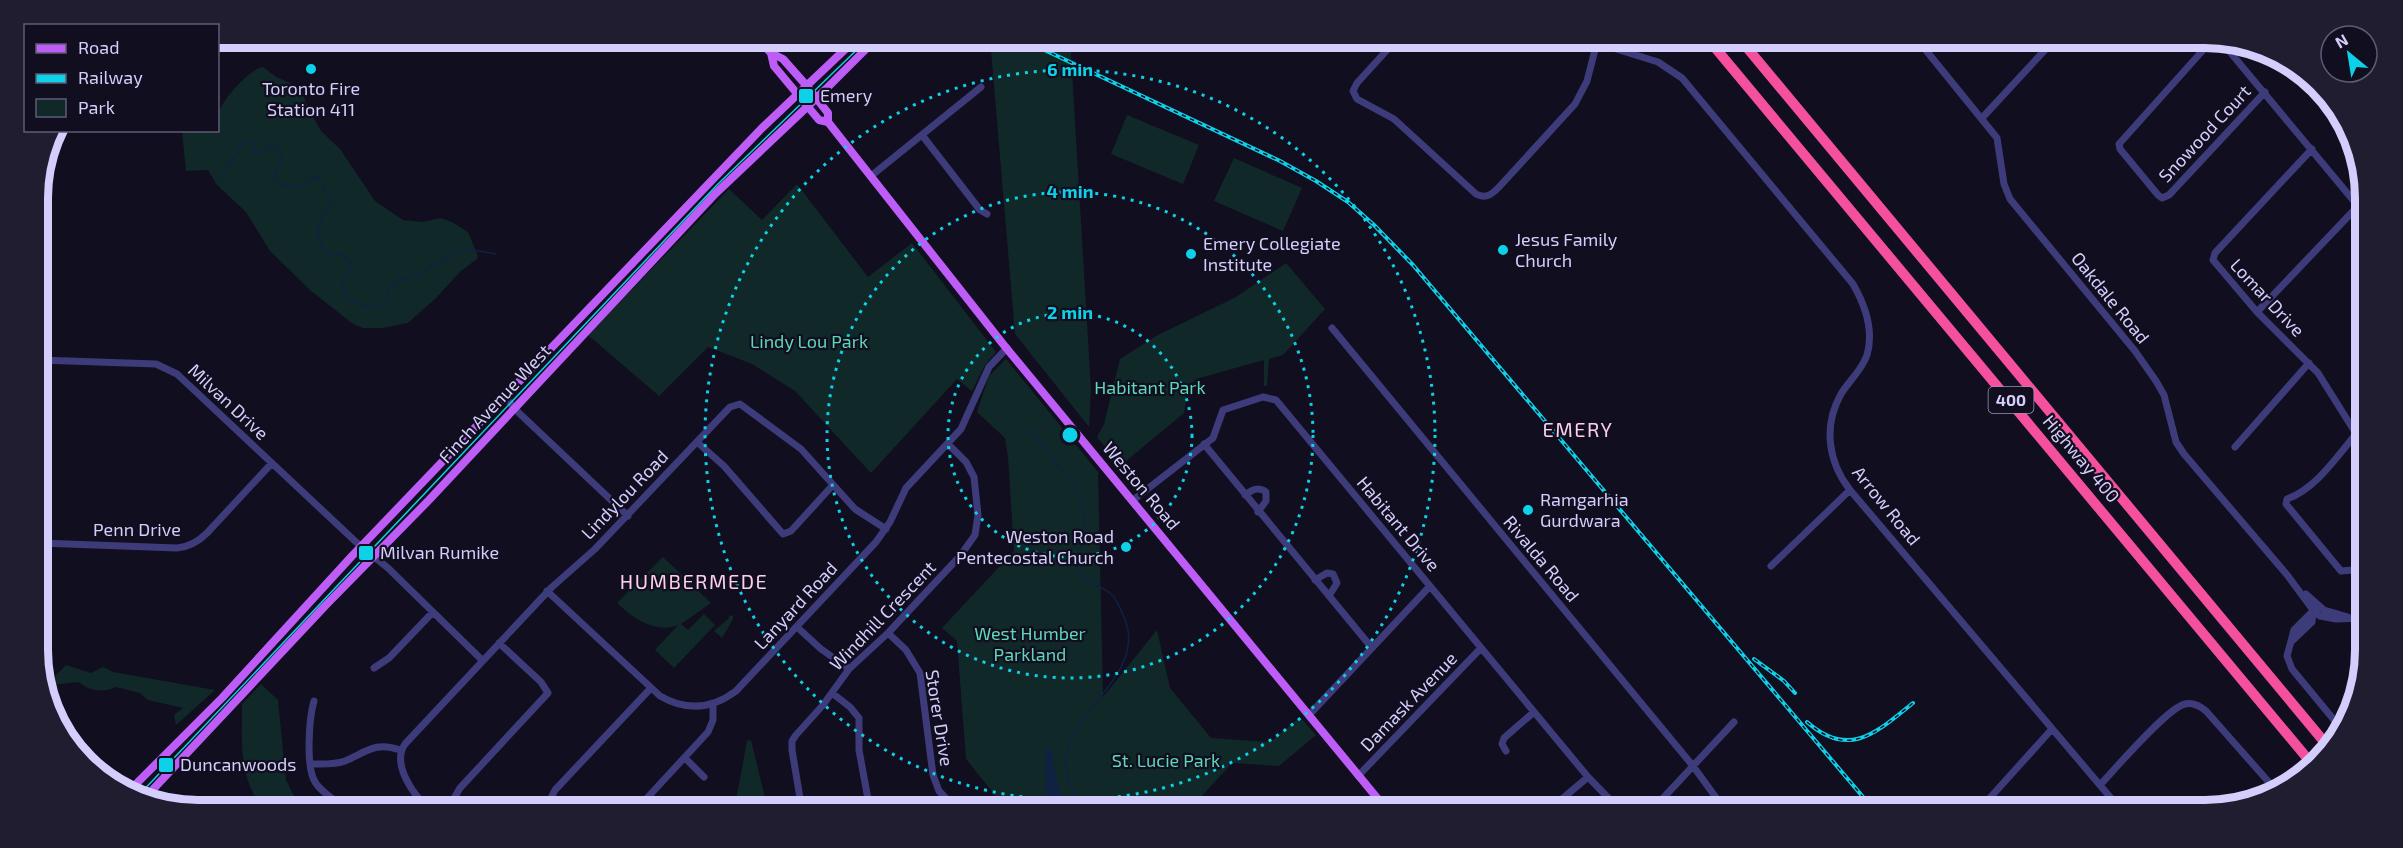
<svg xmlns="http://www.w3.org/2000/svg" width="2403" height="848" font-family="'Exo 2',sans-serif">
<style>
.green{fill:#112828}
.water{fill:#0f2242}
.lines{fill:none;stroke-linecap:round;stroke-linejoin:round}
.stream{stroke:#0f2242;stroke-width:1.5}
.minor{stroke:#3e3b7b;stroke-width:7}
.major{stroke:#bd5cf6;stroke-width:8}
.highway{stroke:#f5509e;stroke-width:10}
.tram{stroke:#0dd1e9;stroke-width:1.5}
.rail-casing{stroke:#0dd1e9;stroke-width:4}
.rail{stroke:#110e1f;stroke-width:1.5;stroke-dasharray:4.5;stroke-linecap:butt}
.major-bridge{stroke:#bd5cf6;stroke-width:8}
.ring{fill:none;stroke:#0dd1e9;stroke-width:3;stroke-dasharray:3 6}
.poi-dot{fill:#0dd1e9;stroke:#110e1f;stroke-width:2}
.labels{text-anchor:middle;stroke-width:4.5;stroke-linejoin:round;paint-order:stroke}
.shield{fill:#110e1f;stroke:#9a94ba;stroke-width:1.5}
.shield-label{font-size:16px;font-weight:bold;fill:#d4cefc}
.poi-label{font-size:18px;fill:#d4cefc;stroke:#110e1f;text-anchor:start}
.street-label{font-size:18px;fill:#d4cefc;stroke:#110e1f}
.park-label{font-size:18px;fill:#5fd7ba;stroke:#110e1f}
.neighbourhood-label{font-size:20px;letter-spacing:1.5px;fill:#fcd0ec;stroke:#110e1f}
.rim{fill:none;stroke:#d4cefc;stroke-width:8}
.centre{fill:#0dd1e9;stroke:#110e1f;stroke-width:3}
.ring-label{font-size:18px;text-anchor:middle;font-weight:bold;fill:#0dd1e9;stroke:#110e1f;stroke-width:4.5;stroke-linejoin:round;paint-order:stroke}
</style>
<rect width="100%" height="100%" fill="#110e1f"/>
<!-- green -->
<path class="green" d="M990,38h80l21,352 -2,37 -74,-93z
M263,67l13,10 14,6 13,12 7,17 11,19 19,18 35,52 28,19 20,2 17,-4 12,4 16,10 10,24 -1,3 -16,12 -26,28 -27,24 -26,5h-19l-10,-4 -43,-34 -40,-39 -24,-39 -29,-27 -9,-15 -22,1 -4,-40 36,-1c0,-4 -1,-10 0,-14 2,-15 32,-47 45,-49z
M1127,115l72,30 -16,39 -72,-30z
M1234,158l68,30 -19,43 -69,-30z
M797,184l71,93 44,-34 84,109 -11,13 -13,26 -15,-12 -86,94 -76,-82 -43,-27 -44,-17 -49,49 -71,-61 141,-146 33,31z
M1286,263l39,46 -42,46 -14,4 -2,27h-3v-26l-68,19 -8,8 -4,26 -64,53 -23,-29 7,-13 16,-65 36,-23 80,-39z
M1006,359l92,113 5,225 54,-67 13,58 41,50 59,4 30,-25 16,18 -37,31 -47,-3 -42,46 2,1h-189l-12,-20 -25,-31 -9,-118 -15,-13 72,-77 -6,-94 -3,-19 -28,-26 12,-36z
M663,557l48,46 -30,21 7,6 16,-16 11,11 -41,43 -19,-18 23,-25c-23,9 -45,-7 -61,-22z
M730,615l3,1v3l-11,19 -8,-7 14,-12z
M66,665l25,8 12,-6 10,5 102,18 -39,35 -2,-10 9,-7 -35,-8 -8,-7 -24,-6c-11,6 -28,4 -37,-5l-29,3 3,-7z
M261,684l17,16 8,80 15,30h-37c-26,-33 -22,-66 -22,-106z
M751,740l17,70h-47l15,-10 11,-59z"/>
<!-- water -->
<path class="water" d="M1045,748l7,2 1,15 7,26 9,19h-8l-15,-13z"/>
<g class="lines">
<!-- stream -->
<path class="stream" d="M216,184c8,-11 12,-21 22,-30v-4l5,-8 8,-1 5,13 20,-9c13,17 1,17 -2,33l5,6 17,4 21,-12 15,26c-15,24 -20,23 -7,50l20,4 6,9 -9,22 5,11c23,8 35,20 43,-11l16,-10 12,-2 16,-11 34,-15 28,5
M1031,427l3,8c19,26 48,50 51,84 2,20 -11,36 -7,56 9,8 22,10 32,18 7,5 10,16 14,24 25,57 -58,95 -58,147 0,16 10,33 18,46"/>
<!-- minor -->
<path class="minor" d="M1398,38l-41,45 -4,8 4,8 37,20 82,75c11,6 17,-1 24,-8l75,-82 12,-23 10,-39
M1581,38l77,24 24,16 171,206c12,21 21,47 14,71 -5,15 -18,26 -26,39 -18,32 -13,68 9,96l271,320
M1916,38l81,100 7,46 6,15 125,152 21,30 8,14 12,47 8,12 104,122 25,34 7,6 16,3 29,-1
M2213,39l-94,105 1,5 38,46 4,3 7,-3 96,-103
M218,40l403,-2
M2220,40l138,166 6,4
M1982,118l74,-80
M922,135l58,75 7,4
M2312,149l-97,104 -2,7 44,52 61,61 47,75
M871,176l110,-89
M2358,310l6,3
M2257,312l101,-106
M1332,328l361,438 32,44
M39,360l117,4 21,10 179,168 32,26 94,92
M505,397l14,16 109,103
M2365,424c-24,25 -45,63 -78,75l-1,5 55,67 24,-2
M697,442l27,24 59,68 8,-3 41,-45
M1204,444l168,204
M2235,447l74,-84
M1245,495c7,-5 13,-9 21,-3v9l-8,11
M1132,501l81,-63 10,-28 40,-13 13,3 312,377 32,33
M40,543l137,5c12,-1 22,-7 30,-15l65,-70
M1771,566l79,-76
M1315,580l12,-7 6,1 4,9 -8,13
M547,591l113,105c26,15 52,13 76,-5l140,-149 14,-20 16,-34 55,-59 28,-62 18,-19
M2306,594l18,16 24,7
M2318,606l-24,24 -7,26 5,13 47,57
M797,627l24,22 28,20
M888,633l18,17 14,23 13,102 6,16 18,19
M2292,641l20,-19 1,-12
M374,668l15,-10 44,-46
M832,693l18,14 9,11v32l11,60
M314,701c-5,17 -8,63 0,79 4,9 13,14 20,20
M1309,715l121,-129
M72,744l39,34
M1506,751l-4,-7 2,-6 30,-26
M685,758l19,19
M311,764c10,0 24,1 34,-3 21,-9 31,-20 55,-11
M1358,776l123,-128
M2100,785c15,-16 67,-77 85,-81 8,-2 15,2 21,7l68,77
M1249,804l9,6
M431,810c-17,-13 -40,-46 -26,-66l147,-157 43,-38 135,-142 10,-3 61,45 54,60 31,20
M447,810l13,-22 88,-95 -7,-11 -42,-39
M545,810l10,-20 95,-101
M636,810l72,-78 5,-12v-16
M802,810l-10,-60v-9l4,-6 27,-30 26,-36 39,-36 72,-77 15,-21 3,-20 -4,-38 -8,-15 -18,-18
M1554,810l8,-11 26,-22
M1652,810l82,-88
M1979,810l73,-81"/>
<!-- major -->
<path class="major" d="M757,38l14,15 12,6 23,26 22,28v9l175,222 384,466
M771,53l3,13 45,54 9,2
M130,790l92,-92 130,-142 410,-428 95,-90
M143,800l182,-194 104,-106 286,-306 111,-105 51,-51"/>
<!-- highway -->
<path class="highway" d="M1707,38l605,726
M1739,38l587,706"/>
<!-- tram -->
<path class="tram" d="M138,796l580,-612 151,-146"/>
<defs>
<path id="rail" d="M1019,38l261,123 36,20 32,21 26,23 39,40 461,545
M1754,659l30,22 11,12
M1807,722c43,38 71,9 106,-19"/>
</defs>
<!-- rail casing -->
<use href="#rail" class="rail-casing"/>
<!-- rail -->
<use href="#rail" class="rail"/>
<!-- major-bridge -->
<path class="major-bridge" d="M2291,782l38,-42"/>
</g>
<!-- distance rings -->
<g class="ring">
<circle cx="1070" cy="435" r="122"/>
<circle cx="1070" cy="435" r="243"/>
<circle cx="1070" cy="435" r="365"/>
</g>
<!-- markers -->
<g class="poi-dot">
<circle cx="311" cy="69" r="6"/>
<rect x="798" y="88" width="16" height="16" rx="3"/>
<circle cx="1503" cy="250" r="6"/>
<circle cx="1191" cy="254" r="6"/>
<circle cx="1528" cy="510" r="6"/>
<circle cx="1126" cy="547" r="6"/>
<rect x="358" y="545" width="16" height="16" rx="3"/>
<rect x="158" y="757" width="16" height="16" rx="3"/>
</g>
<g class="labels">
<!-- shield labels -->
<rect class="shield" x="1988.5" y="387" width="45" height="26" rx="4.5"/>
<g class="shield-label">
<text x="2011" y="406">400</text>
</g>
<!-- poi labels -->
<g class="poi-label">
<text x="311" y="95" text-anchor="middle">Toronto Fire<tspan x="311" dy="21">Station 411</tspan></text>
<text x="820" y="102">Emery</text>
<text x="1515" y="246">Jesus Family<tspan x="1515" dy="21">Church</tspan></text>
<text x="1203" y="250">Emery Collegiate<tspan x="1203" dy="21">Institute</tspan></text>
<text x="1540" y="506">Ramgarhia<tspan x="1540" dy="21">Gurdwara</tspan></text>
<text x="1114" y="543" text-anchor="end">Weston Road<tspan x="1114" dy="21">Pentecostal Church</tspan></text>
<text x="380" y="559">Milvan Rumike</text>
<text x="180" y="771">Duncanwoods</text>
</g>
<!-- street labels -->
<g class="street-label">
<text transform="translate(2205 134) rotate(-47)" y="6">Snowood Court</text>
<text transform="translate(2110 298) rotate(51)" y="6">Oakdale Road</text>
<text transform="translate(2267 298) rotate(47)" y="6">Lomar Drive</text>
<text transform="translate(228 402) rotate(43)" y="6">Milvan Drive</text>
<text transform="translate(495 404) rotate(-47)" y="6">Finch Avenue West</text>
<text transform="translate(2081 459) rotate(50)" y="6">Highway 400</text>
<text transform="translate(1141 486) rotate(50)" y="6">Weston Road</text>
<text transform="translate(625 495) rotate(-46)" y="6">Lindylou Road</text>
<text transform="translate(1886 506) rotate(51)" y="6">Arrow Road</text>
<text transform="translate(1398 524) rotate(50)" y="6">Habitant Drive</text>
<text x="137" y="536">Penn Drive</text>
<text transform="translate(1541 559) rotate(50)" y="6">Rivalda Road</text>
<text transform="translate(796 606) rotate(-47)" y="6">Lanyard Road</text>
<text transform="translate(883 616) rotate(-46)" y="6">Windhill Crescent</text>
<text transform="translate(1409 702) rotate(-46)" y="6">Damask Avenue</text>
<text transform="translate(939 718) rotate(81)" y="6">Storer Drive</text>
</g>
<!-- park labels -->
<g class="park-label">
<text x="809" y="348">Lindy Lou Park</text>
<text x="1150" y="394">Habitant Park</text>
<text x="1030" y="640">West Humber<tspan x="1030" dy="21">Parkland</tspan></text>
<text x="1166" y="767">St. Lucie Park</text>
</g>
<!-- neighbourhood labels -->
<g class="neighbourhood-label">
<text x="1578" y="437">EMERY</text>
<text x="694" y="589">HUMBERMEDE</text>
</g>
</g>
<!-- crop -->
<path d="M0 0H2403V848H0ZM198 48H2205A150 150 0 0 1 2355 198V650A150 150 0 0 1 2205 800H198A150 150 0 0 1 48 650V198A150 150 0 0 1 198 48Z" fill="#211d31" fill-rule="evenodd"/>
<path class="rim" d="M198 48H2205A150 150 0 0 1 2355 198V650A150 150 0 0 1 2205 800H198A150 150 0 0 1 48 650V198A150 150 0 0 1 198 48Z"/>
<circle cx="1070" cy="435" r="9" class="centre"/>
<g class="ring-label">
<text x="1070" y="76">6 min</text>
<text x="1070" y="198">4 min</text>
<text x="1070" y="319">2 min</text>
</g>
<!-- legend -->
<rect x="24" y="24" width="195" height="108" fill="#110e1f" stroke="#5f5b77" stroke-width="1.5"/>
<rect x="36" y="44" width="30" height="9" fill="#bd5cf6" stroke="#5f5b77" stroke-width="1.5"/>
<text x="78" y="54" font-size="18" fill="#d4cefc">Road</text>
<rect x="36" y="74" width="30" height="9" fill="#0dd1e9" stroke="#5f5b77" stroke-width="1.5"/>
<text x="78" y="84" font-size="18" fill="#d4cefc">Railway</text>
<rect x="36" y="99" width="30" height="18" fill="#112828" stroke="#5f5b77" stroke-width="1.5"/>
<text x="78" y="114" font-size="18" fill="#d4cefc">Park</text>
<!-- north arrow -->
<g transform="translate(2349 54) rotate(330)"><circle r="28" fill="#110e1f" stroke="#5f5b77" stroke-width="1.5"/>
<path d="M0-4.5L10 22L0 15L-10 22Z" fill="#0dd1e9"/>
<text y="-9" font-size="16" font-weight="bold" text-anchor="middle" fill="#d4cefc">N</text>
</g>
</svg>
